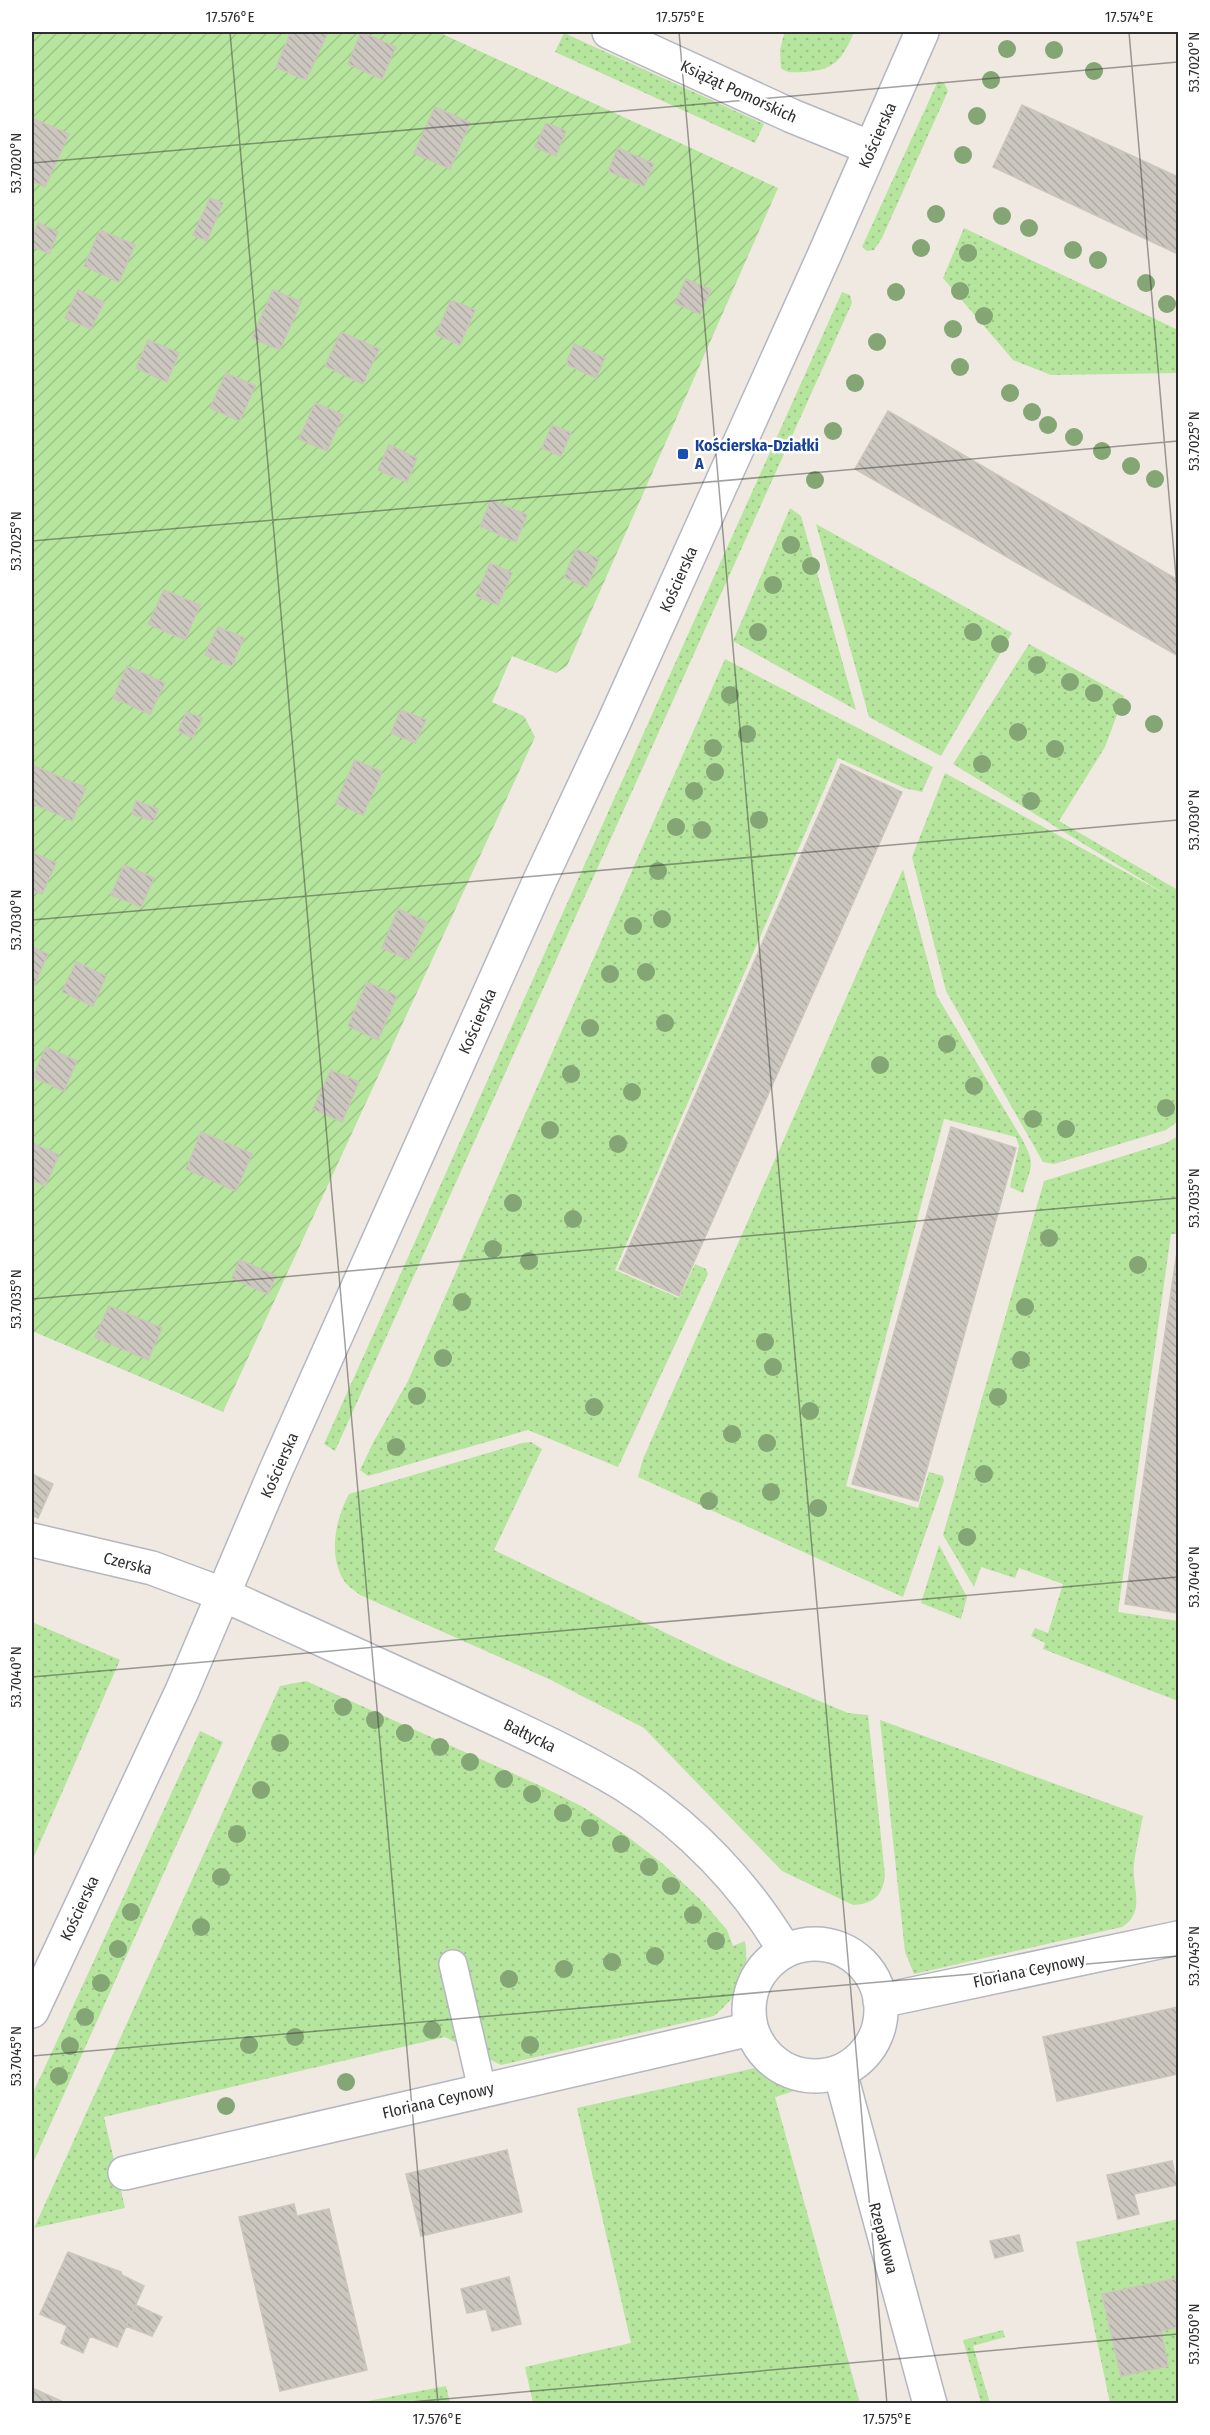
<svg xmlns="http://www.w3.org/2000/svg" width="1210" height="2435" font-family="'Fira Sans Condensed',sans-serif">
<style>
.grass{fill:url(#grass-dots)}
.garden{fill:url(#garden-furrows)}
.building{fill:url(#building-back-hatch);stroke:#cbc5ba;stroke-width:1.5}
.lines{fill:none;stroke-linecap:round;stroke-linejoin:round}
.lane-casing{stroke:#b4b7c1;stroke-width:30}
.street-casing{stroke:#b4b7c1;stroke-width:36}
.secondary-casing{stroke:#b4b7c1;stroke-width:36}
.lane{stroke:#fff;stroke-width:27}
.street{stroke:#fff;stroke-width:33}
.secondary{stroke:#fff;stroke-width:33}
.tree{fill:#84a574}
.ticks{fill:none;stroke:#2e2e2e;stroke-width:1.5;stroke-opacity:0.45}
.transit-dot{fill:#1a4fb4;stroke:#fff;stroke-width:2}
.labels{text-anchor:middle;stroke-width:5;stroke-linejoin:round;paint-order:stroke}
.street-label{font-size:16px;fill:#2e2e2e;stroke:#fff}
.transit-label{font-size:16px;font-weight:bold;fill:#164399;stroke:#fff;text-anchor:start}
.neatline{fill:none;stroke:#2e2e2e;stroke-width:2}
.ticks-label{font-size:15px;text-anchor:middle;fill:#2e2e2e}
</style>
<defs>
<pattern id="grass-dots" width="8" height="8" patternUnits="userSpaceOnUse" patternTransform="scale(1.5)"><rect width="8" height="8" fill="#b6e59e"/><path d="M2 2h.1M6 6h.1" fill="none" stroke="#9dc588" stroke-width="1.8" stroke-linecap="round"/></pattern>
<pattern id="garden-furrows" width="10" height="10" patternUnits="userSpaceOnUse" patternTransform="scale(1.5)"><rect width="10" height="10" fill="#b6e59e"/><path d="M-1 1l2-2M0 10L10 0M9 11l2-2" fill="none" stroke="#9dc588"/></pattern>
<pattern id="building-back-hatch" width="6" height="6" patternUnits="userSpaceOnUse" patternTransform="scale(1.5)"><rect width="6" height="6" fill="#cbc7bf"/><path d="M-1 5l2 2M0 0l6 6M5-1l2 2" fill="none" stroke="#afaba4"/></pattern>
</defs>
<rect width="100%" height="100%" fill="#efe9e1"/>
<!-- grass -->
<path class="grass" d="M800,32h54c-12,27 -18,38 -50,40 -9,0 -16,2 -23,-4l-1,-18 4,-16z
M564,33l200,91 -9,19 -200,-91z
M938,81l6,2 4,8 -66,147 -8,12 -7,1 -5,-4z
M964,228l214,102v43l-127,2 -38,-15 -70,-82z
M842,292l8,3 2,8 -517,1148 -11,-7z
M790,508l11,8 55,194 -123,-69z
M816,524l196,109 -71,123 -72,-39z
M1029,644l95,52 -19,51 -46,74 119,69v231l-12,9 -112,34 -11,-2 -97,-171 -34,-134 33,-84 222,122 -214,-131z
M725,659l208,108 -11,25 -18,-4 -66,-30 -223,512 64,28 16,-34 11,5 2,5 -90,193 -90,-37 -160,46 -8,-6 14,-29 34,-60z
M903,869l34,127 85,143c14,26 9,27 1,54l-13,-6 9,-41 -3,-9 -72,-18 -98,367 72,22 11,-36 14,4 1,5 -41,116 -265,-120 5,-18z
M1178,1136v98h-7l-53,378 60,9v80l-135,-52 2,-6 -14,-7 4,-8 13,5 15,-49 -44,-16 -4,10 -34,-11 -7,20 -31,-52 101,-354 124,-39z
M531,1442l11,7 -48,101 232,112 122,51 20,2 17,160c-2,21 -12,29 -32,30l-71,-34 -138,-143 -93,-48 -191,-85c-6,-5 -14,-10 -17,-16 -15,-26 -7,-61 6,-85l173,-51z
M939,1545l28,52 -6,22 -40,-16z
M32,1622l88,38 -88,201z
M306,1681l237,106 40,20 44,29 36,28 41,39 23,27 6,16 12,-5c5,35 -5,53 -31,75l-213,49 -56,-28 -341,80 21,91 -91,20 246,-542z
M880,1720l263,96c-3,16 -7,31 -9,47 -3,23 13,49 -12,64l-208,47 -9,-22z
M200,1731l23,11 -191,423v-70z
M782,2062l15,28 -22,7 85,306h-327l-8,-36 106,-24 -54,-235z
M1178,2219v184h-68l-34,-161z
M1003,2330l2,7 -32,9 17,57h-9l-18,-63z
M446,2386l4,17h-92z"/>
<!-- garden -->
<path class="garden" d="M32,32h406l340,156 -211,478 -11,7 -44,-17 -20,46 32,14 11,21 -312,675 -191,-81z"/>
<!-- building -->
<path class="building" d="M291,32h37l-22,48 -30,-13z
M361,32l35,15 -14,32 -34,-15z
M1022,105l156,72v77l-185,-87z
M435,107l35,16 -20,46 -36,-16z
M34,119l35,15 -24,53 -13,-6v-58z
M546,123l20,8 -10,25 -21,-9z
M618,148l36,16 -10,22 -36,-15z
M210,198l13,5 -16,38 -14,-6z
M38,223l20,9 -9,22 -17,-8v-9z
M100,230l35,15 -16,37 -35,-16z
M686,279l25,11 -11,24 -25,-11z
M78,290l26,12 -13,27 -26,-11z
M273,290l28,12 -21,48 -28,-12z
M451,300l24,10 -15,35 -24,-11z
M341,332l38,17 -16,35 -38,-18z
M148,340l31,13 -12,29 -31,-14z
M574,344l31,14 -9,20 -30,-14z
M226,373l29,13 -15,35 -30,-13z
M315,403l28,12 -16,36 -28,-12z
M888,411l290,169v76l-323,-187z
M552,425l19,8 -10,23 -19,-8z
M389,445l28,13 -10,24 -29,-12z
M491,500l36,15 -11,27 -36,-16z
M576,549l23,10 -12,28 -23,-10z
M490,563l22,10 -14,32 -22,-9z
M164,590l36,15 -15,35 -37,-16z
M218,627l26,11 -12,28 -27,-11z
M127,666l38,17 -15,31 -37,-16z
M401,710l25,10 -11,23 -24,-10z
M187,712l15,6 -9,20 -15,-7z
M355,760l27,12 -19,43 -27,-12z
M841,764l61,28 -223,504 -60,-27z
M32,765l54,23 -14,33 -40,-18z
M136,801l22,8 -4,12 -22,-7z
M32,852l24,11 -14,31 -10,-4z
M124,865l30,13 -13,29 -30,-12z
M398,909l29,13 -18,38 -27,-12z
M32,947l16,7 -14,32 -2,-1z
M76,962l30,14 -13,30 -31,-14z
M367,982l30,14 -19,44 -30,-14z
M46,1047l31,14 -13,30 -31,-14z
M331,1070l28,12 -17,40 -29,-13z
M951,1127l65,21 -98,353 -66,-17z
M201,1132l51,22 -16,37 -50,-22z
M32,1143l27,12 -14,31 -13,-6z
M1178,1245v368l-53,-9z
M240,1260l36,16 -8,18 -36,-16z
M109,1306l53,22 -14,32 -53,-23z
M32,1474l21,10 -15,34 -6,-3z
M1178,2007v67l-121,27 -14,-64z
M507,2150l15,62 -101,24 -15,-62z
M1172,2161l5,24 -43,9 5,20 -21,5 -11,-44z
M294,2204l3,12 32,-7 38,161 -87,21 -41,-174z
M1019,2235l4,16 -28,7 -5,-17z
M68,2252l53,20 1,3 22,11 -27,61 -27,-11 -7,17 -22,-10 6,-17 -27,-12z
M509,2277l12,47 -29,7 -6,-22 -19,4 -6,-24z
M1178,2278v49l-17,4 7,35 -47,10 -19,-82z
M136,2305l26,12 -10,19 -26,-10z
M32,2388l36,16h-36z"/>
<g class="lines">
<defs>
<path id="lane" d="M453,1964l29,125"/>
<path id="street" d="M609,32l183,84 79,32
M32,1540l120,28 70,26
M840,2072l90,332
M125,2173l626,-144"/>
<path id="secondary" d="M222,1594c73,33 147,67 220,100 62,29 125,56 183,91 65,41 121,100 160,166
M749 2010a66 66 0 1 1 132 0a66 66 0 1 1-132 0Z
M880,2001l298,-63
M32,2011l150,-320 94,-221 264,-590 74,-158 209,-464 99,-226"/>
</defs>
<!-- lane casing -->
<use href="#lane" class="lane-casing"/>
<!-- street casing -->
<use href="#street" class="street-casing"/>
<!-- secondary casing -->
<use href="#secondary" class="secondary-casing"/>
<!-- lane -->
<use href="#lane" class="lane"/>
<!-- street -->
<use href="#street" class="street"/>
<!-- secondary -->
<use href="#secondary" class="secondary"/>
</g>
<!-- trees -->
<g class="tree">
<circle cx="1007" cy="49" r="9"/>
<circle cx="1054" cy="50" r="9"/>
<circle cx="1094" cy="71" r="9"/>
<circle cx="991" cy="80" r="9"/>
<circle cx="977" cy="116" r="9"/>
<circle cx="963" cy="155" r="9"/>
<circle cx="936" cy="214" r="9"/>
<circle cx="1002" cy="216" r="9"/>
<circle cx="1029" cy="228" r="9"/>
<circle cx="921" cy="248" r="9"/>
<circle cx="1073" cy="250" r="9"/>
<circle cx="968" cy="253" r="9"/>
<circle cx="1098" cy="260" r="9"/>
<circle cx="1146" cy="283" r="9"/>
<circle cx="960" cy="291" r="9"/>
<circle cx="896" cy="292" r="9"/>
<circle cx="1167" cy="304" r="9"/>
<circle cx="984" cy="316" r="9"/>
<circle cx="953" cy="329" r="9"/>
<circle cx="877" cy="342" r="9"/>
<circle cx="960" cy="367" r="9"/>
<circle cx="855" cy="383" r="9"/>
<circle cx="1010" cy="393" r="9"/>
<circle cx="1032" cy="412" r="9"/>
<circle cx="1048" cy="425" r="9"/>
<circle cx="833" cy="431" r="9"/>
<circle cx="1074" cy="437" r="9"/>
<circle cx="1102" cy="451" r="9"/>
<circle cx="1131" cy="466" r="9"/>
<circle cx="1155" cy="479" r="9"/>
<circle cx="815" cy="480" r="9"/>
<circle cx="791" cy="545" r="9"/>
<circle cx="811" cy="566" r="9"/>
<circle cx="773" cy="585" r="9"/>
<circle cx="758" cy="632" r="9"/>
<circle cx="973" cy="632" r="9"/>
<circle cx="1000" cy="644" r="9"/>
<circle cx="1037" cy="665" r="9"/>
<circle cx="1070" cy="682" r="9"/>
<circle cx="1094" cy="693" r="9"/>
<circle cx="730" cy="695" r="9"/>
<circle cx="1122" cy="707" r="9"/>
<circle cx="1154" cy="724" r="9"/>
<circle cx="1018" cy="732" r="9"/>
<circle cx="747" cy="734" r="9"/>
<circle cx="713" cy="748" r="9"/>
<circle cx="1055" cy="749" r="9"/>
<circle cx="982" cy="764" r="9"/>
<circle cx="715" cy="772" r="9"/>
<circle cx="694" cy="791" r="9"/>
<circle cx="1031" cy="801" r="9"/>
<circle cx="759" cy="820" r="9"/>
<circle cx="676" cy="827" r="9"/>
<circle cx="702" cy="830" r="9"/>
<circle cx="658" cy="871" r="9"/>
<circle cx="662" cy="919" r="9"/>
<circle cx="633" cy="926" r="9"/>
<circle cx="646" cy="972" r="9"/>
<circle cx="610" cy="974" r="9"/>
<circle cx="665" cy="1023" r="9"/>
<circle cx="590" cy="1028" r="9"/>
<circle cx="947" cy="1044" r="9"/>
<circle cx="880" cy="1065" r="9"/>
<circle cx="571" cy="1074" r="9"/>
<circle cx="974" cy="1086" r="9"/>
<circle cx="632" cy="1092" r="9"/>
<circle cx="1166" cy="1108" r="9"/>
<circle cx="1033" cy="1119" r="9"/>
<circle cx="1066" cy="1129" r="9"/>
<circle cx="550" cy="1130" r="9"/>
<circle cx="618" cy="1144" r="9"/>
<circle cx="513" cy="1203" r="9"/>
<circle cx="573" cy="1219" r="9"/>
<circle cx="1049" cy="1238" r="9"/>
<circle cx="493" cy="1249" r="9"/>
<circle cx="529" cy="1261" r="9"/>
<circle cx="1138" cy="1265" r="9"/>
<circle cx="462" cy="1302" r="9"/>
<circle cx="1025" cy="1307" r="9"/>
<circle cx="765" cy="1342" r="9"/>
<circle cx="443" cy="1358" r="9"/>
<circle cx="1021" cy="1360" r="9"/>
<circle cx="773" cy="1367" r="9"/>
<circle cx="417" cy="1396" r="9"/>
<circle cx="998" cy="1397" r="9"/>
<circle cx="594" cy="1407" r="9"/>
<circle cx="810" cy="1411" r="9"/>
<circle cx="732" cy="1434" r="9"/>
<circle cx="767" cy="1443" r="9"/>
<circle cx="396" cy="1447" r="9"/>
<circle cx="984" cy="1474" r="9"/>
<circle cx="771" cy="1492" r="9"/>
<circle cx="709" cy="1501" r="9"/>
<circle cx="818" cy="1508" r="9"/>
<circle cx="967" cy="1537" r="9"/>
<circle cx="343" cy="1707" r="9"/>
<circle cx="375" cy="1720" r="9"/>
<circle cx="405" cy="1733" r="9"/>
<circle cx="280" cy="1743" r="9"/>
<circle cx="440" cy="1747" r="9"/>
<circle cx="470" cy="1762" r="9"/>
<circle cx="504" cy="1779" r="9"/>
<circle cx="261" cy="1790" r="9"/>
<circle cx="532" cy="1794" r="9"/>
<circle cx="563" cy="1813" r="9"/>
<circle cx="590" cy="1828" r="9"/>
<circle cx="237" cy="1834" r="9"/>
<circle cx="621" cy="1844" r="9"/>
<circle cx="649" cy="1867" r="9"/>
<circle cx="221" cy="1877" r="9"/>
<circle cx="671" cy="1886" r="9"/>
<circle cx="131" cy="1912" r="9"/>
<circle cx="693" cy="1915" r="9"/>
<circle cx="201" cy="1927" r="9"/>
<circle cx="716" cy="1941" r="9"/>
<circle cx="118" cy="1949" r="9"/>
<circle cx="655" cy="1956" r="9"/>
<circle cx="612" cy="1962" r="9"/>
<circle cx="564" cy="1969" r="9"/>
<circle cx="509" cy="1979" r="9"/>
<circle cx="101" cy="1983" r="9"/>
<circle cx="85" cy="2017" r="9"/>
<circle cx="432" cy="2030" r="9"/>
<circle cx="295" cy="2037" r="9"/>
<circle cx="249" cy="2045" r="9"/>
<circle cx="530" cy="2045" r="9"/>
<circle cx="70" cy="2046" r="9"/>
<circle cx="59" cy="2076" r="9"/>
<circle cx="346" cy="2082" r="9"/>
<circle cx="226" cy="2106" r="9"/>
</g>
<!-- ticks -->
<path class="ticks" d="M230,32l208,2372M679,32l208,2372M1129,32l49,568M32,163l1146,-101M32,541l1146,-100M32,920l1146,-100M32,1299l1146,-101M32,1677l1146,-100M32,2056l1146,-100M388,2404l790,-70"/>
<!-- markers -->
<rect class="transit-dot" x="677" y="448" width="12" height="12" rx="3"/>
<g class="labels">
<!-- street labels -->
<g class="street-label">
<text transform="translate(739 91) rotate(25)" y="6">Książąt Pomorskich</text>
<text transform="translate(877 135) rotate(-66)" y="6">Kościerska</text>
<text transform="translate(678 579) rotate(-66)" y="6">Kościerska</text>
<text transform="translate(477 1021) rotate(-66)" y="6">Kościerska</text>
<text transform="translate(279 1465) rotate(-66)" y="6">Kościerska</text>
<text transform="translate(128 1563) rotate(14)" y="6">Czerska</text>
<text transform="translate(530 1735) rotate(26)" y="6">Bałtycka</text>
<text transform="translate(79 1908) rotate(-65)" y="6">Kościerska</text>
<text transform="translate(1029 1970) rotate(-12)" y="6">Floriana Ceynowy</text>
<text transform="translate(438 2100) rotate(-13)" y="6">Floriana Ceynowy</text>
<text transform="translate(884 2238) rotate(75)" y="6">Rzepakowa</text>
</g>
<!-- transit labels -->
<g class="transit-label">
<text x="695" y="451">Kościerska-Działki<tspan x="695" dy="18">A</tspan></text>
</g>
</g>
<!-- border -->
<rect width="1210" height="2435" fill="none" stroke="#ffffff" stroke-width="66"/>
<rect x="33" y="33" width="1144" height="2369" class="neatline"/>
<g class="ticks-label">
<text x="230" y="22">17.576°E</text>
<text x="680" y="22">17.575°E</text>
<text x="1129" y="22">17.574°E</text>
<text transform="translate(1194 62) rotate(-90)" y="5">53.7020°N</text>
<text transform="translate(16 163) rotate(-90)" y="5">53.7020°N</text>
<text transform="translate(1194 441) rotate(-90)" y="5">53.7025°N</text>
<text transform="translate(16 541) rotate(-90)" y="5">53.7025°N</text>
<text transform="translate(1194 820) rotate(-90)" y="5">53.7030°N</text>
<text transform="translate(16 920) rotate(-90)" y="5">53.7030°N</text>
<text transform="translate(1194 1198) rotate(-90)" y="5">53.7035°N</text>
<text transform="translate(16 1299) rotate(-90)" y="5">53.7035°N</text>
<text transform="translate(1194 1577) rotate(-90)" y="5">53.7040°N</text>
<text transform="translate(16 1677) rotate(-90)" y="5">53.7040°N</text>
<text transform="translate(1194 1956) rotate(-90)" y="5">53.7045°N</text>
<text transform="translate(16 2056) rotate(-90)" y="5">53.7045°N</text>
<text transform="translate(1194 2334) rotate(-90)" y="5">53.7050°N</text>
<text x="437" y="2424">17.576°E</text>
<text x="887" y="2424">17.575°E</text>
</g>
</svg>
